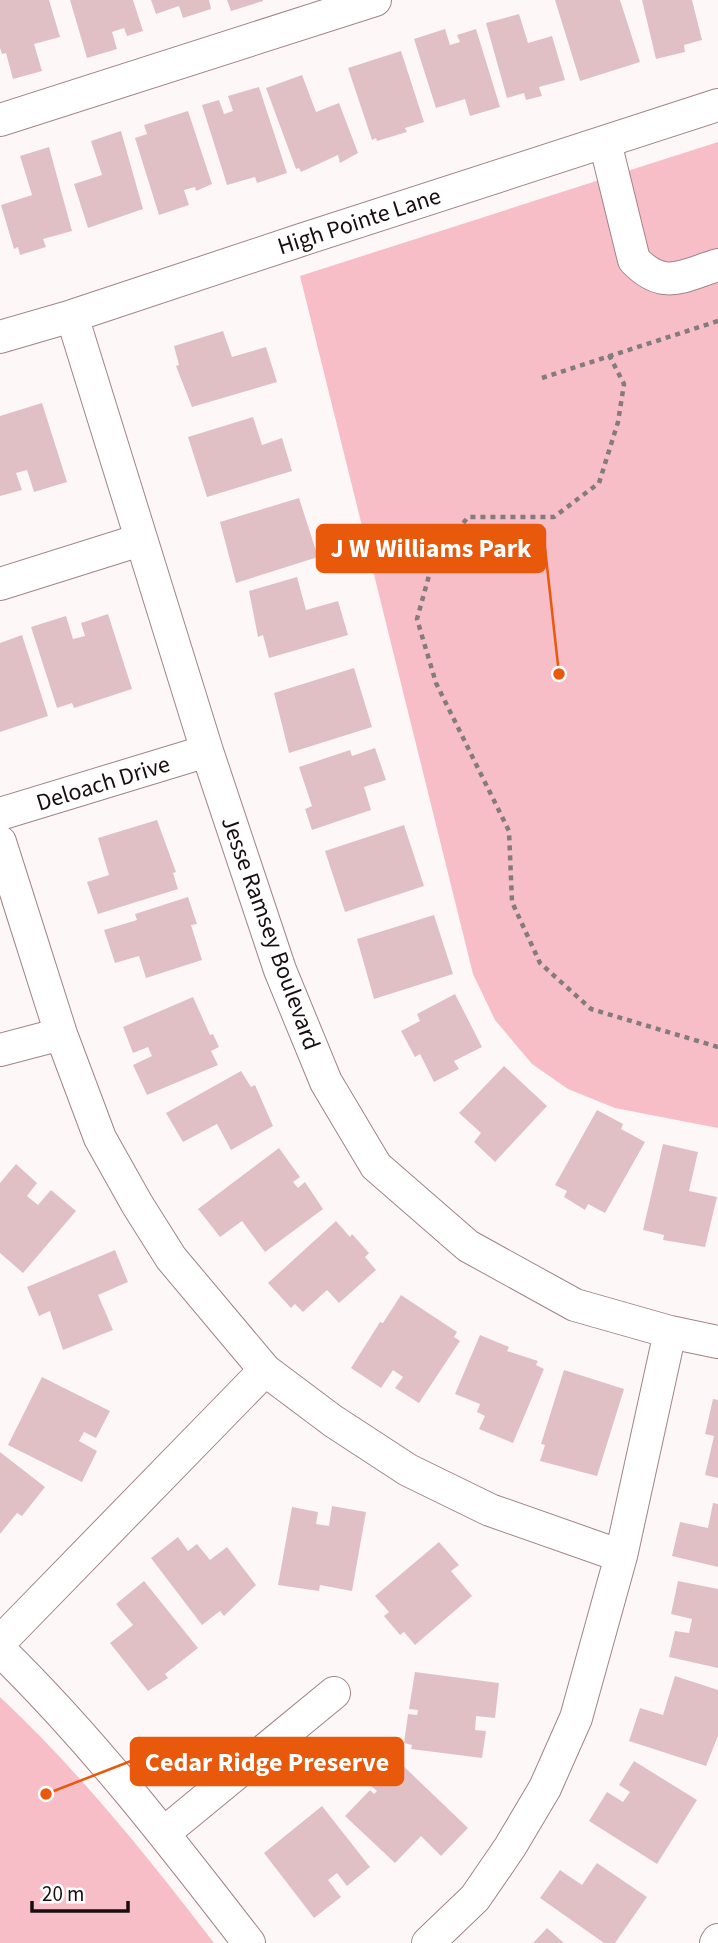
<svg xmlns="http://www.w3.org/2000/svg" width="718" height="1943" font-family="'Source Sans 3',sans-serif">
<style>
.green{fill:#f8bec8}
.building{fill:#e1c0c5}
.lines{fill:none;stroke-linecap:round;stroke-linejoin:round}
.minor-casing{stroke:#a28388;stroke-width:34}
.path{stroke:#847b7c;stroke-width:4.5;stroke-dasharray:5 5;stroke-linecap:butt}
.minor{stroke:#fff;stroke-width:32}
.labels{text-anchor:middle;stroke-width:5;stroke-linejoin:round;paint-order:stroke}
.street-label{font-size:24px;fill:#180d0f;stroke:#fff}
.leader{fill:none;stroke:#e8590c;stroke-width:2.5}
.callout-dot{fill:#e8590c;stroke:#fff;stroke-width:2.5}
.callout{fill:#e8590c;stroke:#e8590c;stroke-width:2.5}
.callout-label{font-size:26px;text-anchor:middle;font-weight:bold;fill:#fff}
</style>
<rect width="100%" height="100%" fill="#fef7f8"/>
<!-- green -->
<path class="green" d="M718,142v986l-103,-20 -47,-19 -36,-25 -37,-44 -22,-46 -173,-698z
M0,1697c79,74 148,160 214,246h-214z"/>
<!-- building -->
<path class="building" d="M0,0h49l11,37 -26,7 8,27 -29,8 -7,-26 -4,1 -2,-6z
M70,0h63l10,31 -16,5 -3,-8 -12,4 5,17 -30,9z
M151,0h58l2,9 -28,9 -4,-12 -23,8z
M227,0h36v1l-32,10z
M555,0h65l20,62 -60,19z
M642,0h50l10,40 -18,5 1,7 -29,7z
M519,14l9,29 24,-7 13,44 -26,7 3,9 -16,4 -2,-7 -17,5 -21,-75z
M445,29l5,16 10,-3 -3,-7 19,-6 24,78 -30,9 -5,-17 -29,9 -22,-69z
M401,51l23,71 -19,6 2,4 -30,9 -1,-3 -4,2 -24,-72z
M302,75l14,37 23,-9 19,50 -18,10 -2,-8 -37,17 -2,-4 -3,1 -30,-81z
M259,87l28,86 -30,10 -2,-6 -28,8 -25,-80 17,-5 5,14 9,-3 -5,-15z
M188,111l24,73 -16,7 -1,-4 -11,3 5,15 -30,10 -24,-77 12,-4 -3,-9z
M121,131l22,78 -55,19 -14,-44 28,-9 -11,-34z
M49,147l23,84 -29,8 3,8 -26,8 -2,-8 -4,2 -13,-44 31,-10 -12,-39z
M223,331l9,26 34,-10 11,35 -85,25 -16,-41 3,-1 -5,-19z
M42,403l25,79 -33,10 -7,-22 -11,3 6,17 -22,6v-80z
M253,417l9,28 20,-7 10,33 -85,26 -19,-60z
M299,498l19,59 -82,26 -16,-61z
M297,577l9,33 32,-9 10,34 -79,23 -6,-23 -5,2 -9,-46z
M108,614l24,75 -58,19 -2,-5 -15,5 -26,-81 35,-11 7,23 12,-3 -4,-13z
M22,635l26,81 -48,16v-89z
M354,668l18,59 -83,26 -15,-60z
M375,748l11,32 -22,7 7,23 -59,20 -7,-21 7,-3 -13,-39 51,-17 2,6z
M157,820l19,52 -3,1 5,16 -80,25 -11,-32 22,-7 -11,-37z
M404,825l20,61 -79,26 -20,-61z
M188,897l9,27 -6,1 11,35 -56,18 -7,-22 -24,7 -11,-33 33,-10 -2,-6z
M434,915l19,59 -79,25 -17,-60z
M455,994l27,53 -28,14 5,8 -25,13 -14,-28 -5,3 -14,-26 19,-10 -3,-7z
M193,997l17,38 3,-1 6,13 -8,4 7,14 -71,30 -14,-30 19,-9 -4,-9 -15,6 -10,-26z
M504,1066l43,40 -52,56 -21,-20 7,-9 -22,-20z
M241,1071l10,16 4,-2 18,41 -42,24 -14,-26 -34,18 -17,-29z
M597,1110l26,14 -2,5 24,13 -40,71 -17,-9 -3,6 -21,-13 3,-6 -12,-6z
M663,1144l35,8 -9,39 28,6 -12,50 -42,-7 1,-5 -21,-5z
M279,1148l21,29 -7,5 5,6 7,-6 18,27 -58,43 -23,-31 -22,16 -22,-28z
M16,1164l21,19 -10,13 11,9 13,-15 25,21 -53,62 -23,-20v-70z
M336,1221l14,16 2,-3 17,19 -4,4 11,13 -37,33 -12,-13 -24,22 -8,-8 -4,4 -23,-25z
M115,1250l13,32 -30,13 15,35 -50,20 -13,-39 -11,5 -12,-29z
M401,1295l56,37 -3,5 6,4 -41,62 -24,-15 8,-11 -10,-7 -12,18 -30,-20 29,-46 3,1z
M480,1335l29,12 -2,4 31,10 -2,4 8,4 -31,74 -34,-14 6,-13 -8,-4 3,-8 -25,-10z
M564,1370l60,19 -27,87 -57,-15 5,-16 -4,-1z
M42,1377l68,34 -14,27 -12,-6 -5,9 18,10 -15,31 -74,-37z
M713,1399l5,1v78l-13,-3 9,-39 -9,-2z
M0,1452l45,35 -23,29 -5,-3 -17,21z
M713,1503l5,1v63l-46,-11 8,-34 28,6z
M332,1506l34,6 -14,79 -32,-6 -1,6 -41,-6 14,-78 26,5 -2,12 13,2z
M178,1537l10,14 9,-7 13,16 17,-13 29,38 -32,31 -4,-5 -18,14 -51,-67z
M439,1542l20,23 -8,6 21,25 -57,49 -11,-13 -4,3 -16,-19 5,-4 -14,-16z
M144,1581l54,67 -33,26 3,4 -20,13 -38,-48 23,-18 -17,-21z
M678,1581l40,8v79l-49,-11 6,-26 14,2 3,-14 -21,-5z
M415,1672l84,11 -4,35 -19,-2 -1,14 11,1 -4,27 -71,-9 1,-4 -8,-2 4,-29 9,1 1,-5 -9,-1z
M675,1676l43,14v46l-12,30 -77,-25 11,-33 23,7z
M396,1759l72,69 -27,28 -20,-20 -26,27 -50,-47 25,-26 4,4 3,-3 -7,-6z
M634,1761l63,39 -40,64 -68,-43 18,-29 16,10 7,-10 -11,-7z
M322,1806l48,61 -23,19 -10,-13 -9,7 13,17 -27,21 -50,-65z
M597,1863l50,34 -32,46h-11l-64,-45 20,-28 22,15z
M547,1928l17,15h-31z"/>
<g class="lines">
<defs>
<path id="minor" d="M0,120l375,-120
M605,142l29,118c30,31 48,16 84,5
M72,316l135,435 73,219 46,112 50,84 92,80 107,59 95,27 48,10
M0,337l72,-21 226,-75 420,-136
M0,584l140,-44
M0,814l207,-63
M0,842l61,192 39,104 37,66 34,54 94,112 68,51 75,49 82,40 131,46
M0,1050l61,-16
M0,1642l265,-272
M0,1650c92,90 171,192 249,293
M164,1833l170,-140
M428,1943l47,-45 35,-51 35,-59 31,-70 45,-162 49,-224
M716,1943l2,-3"/>
</defs>
<!-- minor casing -->
<use href="#minor" class="minor-casing"/>
<!-- path -->
<path class="path" d="M609,355l15,29 -6,38 -19,61 -45,34h-86l-35,44 -16,58 19,64 73,148 3,71 28,61 51,46 127,38
M542,378l176,-57"/>
<!-- minor -->
<use href="#minor" class="minor"/>
</g>
<g class="labels">
<!-- street labels -->
<g class="street-label">
<text transform="translate(359 221) rotate(-18)" y="8">High Pointe Lane</text>
<text transform="translate(103 783) rotate(-17)" y="8">Deloach Drive</text>
<text transform="translate(271 933) rotate(70)" y="8">Jesse Ramsey Boulevard</text>
</g>
</g>
<!-- callouts -->
<path class="leader" d="M559 674L545 548M46 1794L131 1761"/>
<g class="callout-dot">
<circle cx="559" cy="674" r="7"/>
<circle cx="46" cy="1794" r="7"/>
</g>
<g class="callout">
<rect x="317" y="525" width="228" height="47" rx="7"/>
<rect x="131" y="1738" width="272" height="47" rx="7"/>
</g>
<g class="callout-label">
<text x="431" y="557">J W Williams Park</text>
<text x="267" y="1771">Cedar Ridge Preserve</text>
</g>
<!-- scale -->
<path d="M32 1901v10h96v-10" fill="none" stroke="#180d0f" stroke-width="3.5"/>
<text x="42" y="1901" font-size="21" fill="#180d0f" stroke="#ffffff" stroke-width="5" paint-order="stroke">20 m</text>
</svg>
